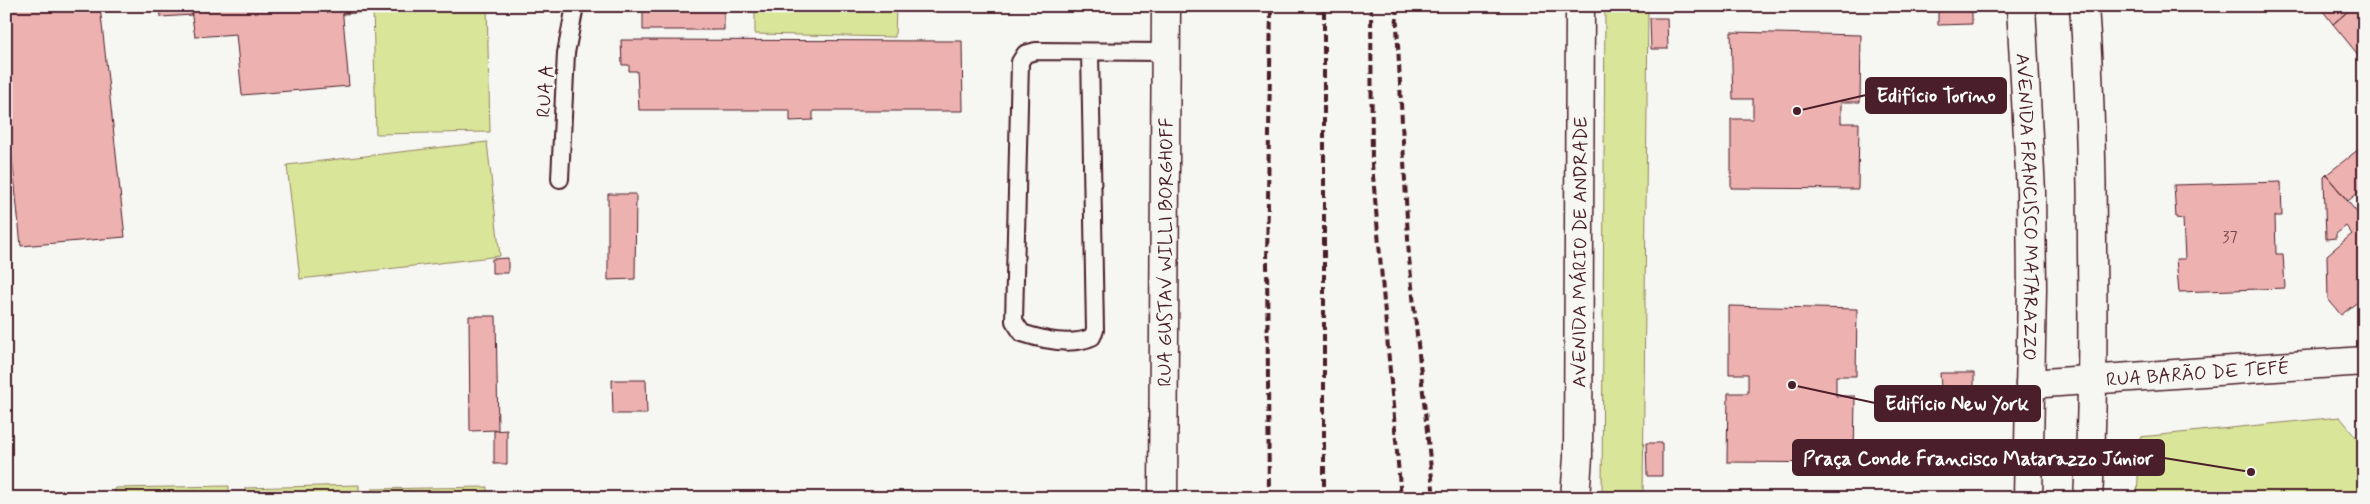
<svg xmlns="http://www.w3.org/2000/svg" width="2370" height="504" font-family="Mynerve,sans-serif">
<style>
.green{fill:#d9e699;stroke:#928262}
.building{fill:#edb1b0;stroke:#4a1f2b}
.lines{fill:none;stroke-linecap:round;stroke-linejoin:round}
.service-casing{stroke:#4a1f2b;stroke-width:20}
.minor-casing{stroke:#4a1f2b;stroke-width:31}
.tertiary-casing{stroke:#4a1f2b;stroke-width:31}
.primary-casing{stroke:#4a1f2b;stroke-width:31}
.service{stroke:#f6f6f2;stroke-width:16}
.minor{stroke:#f6f6f2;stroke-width:28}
.tertiary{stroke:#f6f6f2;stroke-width:28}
.primary{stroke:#f6f6f2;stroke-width:28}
.rail{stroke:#4a1f2b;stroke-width:4;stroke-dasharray:8 4;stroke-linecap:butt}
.labels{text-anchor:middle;stroke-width:5;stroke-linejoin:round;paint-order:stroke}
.number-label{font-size:16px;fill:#73444c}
.street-label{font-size:19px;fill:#4a1f2b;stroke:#f6f6f2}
.leader{fill:none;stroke:#4a1f2b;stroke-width:2}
.callout-dot{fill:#4a1f2b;stroke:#f6f6f2;stroke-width:2}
.callout{fill:#4a1f2b;stroke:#4a1f2b;stroke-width:2}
.callout-label{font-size:20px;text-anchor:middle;font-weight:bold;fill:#fff}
</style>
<rect width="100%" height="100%" fill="#f6f6f2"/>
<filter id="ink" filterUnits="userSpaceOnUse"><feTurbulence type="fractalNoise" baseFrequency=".02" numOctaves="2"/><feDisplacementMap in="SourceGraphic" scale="10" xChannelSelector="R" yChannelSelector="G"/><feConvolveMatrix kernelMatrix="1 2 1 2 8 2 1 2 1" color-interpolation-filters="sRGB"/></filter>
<g filter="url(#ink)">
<!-- green -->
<path class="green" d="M373,6h114l3,126 -114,2z
M755,6h141l-1,31 -140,-3z
M1605,6h43l-5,492h-41z
M487,142l13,114 -200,23 -13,-114z
M2340,417l24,30v51h-227l3,-61z
M359,485v13h-114v-10z
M229,486v12h-114v-10z
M487,487v11h-115v-9z"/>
<!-- building -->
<path class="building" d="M6,6h94l25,231 -104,9 -15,-149z
M160,6h28v4h3l1,5 -31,2z
M188,6h154l7,80 -107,9 -6,-61 -41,3 -4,-27h-3z
M342,6h26v6l-25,2z
M643,6h81v24h-81z
M2319,6h35l-21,18z
M2354,6h10v56l-31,-38z
M1938,10h34v14l-34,1z
M1650,18h17l1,31h-17z
M1731,32l130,3 -1,67h-19v21h18l-1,66 -127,-1v-69h22v-20h-20z
M621,40l341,1 1,70h-150v9l-23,1v-11h-151l-2,-39h-8v-6h-7z
M2364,145v43l-16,13 -22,-26z
M2326,175l38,46v76l-23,18 -13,-16 -1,-44 25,-21 -6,-8 -10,8v4l-10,1 -2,-62z
M2281,182l1,34h-7l1,38h7l2,34 -106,4 -3,-33h9l-2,-40 -7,-1 -2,-33z
M608,194h28l-1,85 -27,1z
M508,258v15h-16v-14z
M1729,306l128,3 -1,67h-20v20h19l-1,67 -127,-1 1,-69h20v-19h-19z
M469,316h27l2,114 -28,1z
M1940,373h34v14l-33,1z
M612,380h34l1,34h-34z
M507,430v34h-13v-33z
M1646,443h16v33h-15z"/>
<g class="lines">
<defs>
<path id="service" d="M1090,52l5,278 -3,7c-20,9 -49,3 -70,-4l-8,-12 6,-259 5,-8 11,-3 130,1
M560,179l6,-126 9,-47"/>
<g id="minor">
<path id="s1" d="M2030,384l334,-23"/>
</g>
<g id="tertiary">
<path id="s2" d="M1163,498l3,-492"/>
<path id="s3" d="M1575,498l3,-41 2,-451"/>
</g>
<g id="primary">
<path id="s4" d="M2021,6l10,186 1,97 -4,209"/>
<path d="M2084,6c6,82 8,164 8,246 1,82 1,164 -4,246"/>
</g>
</defs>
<!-- service casing -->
<use href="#service" class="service-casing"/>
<!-- minor casing -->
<use href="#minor" class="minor-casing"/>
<!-- tertiary casing -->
<use href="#tertiary" class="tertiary-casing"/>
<!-- primary casing -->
<use href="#primary" class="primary-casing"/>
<!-- service -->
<use href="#service" class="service"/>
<!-- minor -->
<use href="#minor" class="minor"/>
<!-- tertiary -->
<use href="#tertiary" class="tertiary"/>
<!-- primary -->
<use href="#primary" class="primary"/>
<!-- rail -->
<path class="rail" d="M1371,6l1,158 29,334
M1396,6l13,252 25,240
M1269,498l-2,-236 4,-256
M1324,498v-492"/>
</g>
</g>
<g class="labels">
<!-- number labels -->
<g class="number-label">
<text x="2230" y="242">37</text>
</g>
<!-- street labels -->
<g class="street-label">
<text transform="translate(544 91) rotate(-86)" y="7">RUA A</text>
<text dy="7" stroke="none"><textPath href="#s4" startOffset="201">AVENIDA FRANCISCO MATARAZZO</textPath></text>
<text dy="7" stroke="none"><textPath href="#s2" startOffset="246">RUA GUSTAV WILLI BORGHOFF</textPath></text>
<text dy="7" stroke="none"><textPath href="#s3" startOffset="246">AVENIDA MÁRIO DE ANDRADE</textPath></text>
<text dy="7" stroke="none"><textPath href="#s1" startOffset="168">RUA BARÃO DE TEFÉ</textPath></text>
</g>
</g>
<!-- callouts -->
<path class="leader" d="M1797 111L1866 95M1792 385L1875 403M2251 472L2164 458"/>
<g class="callout-dot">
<circle cx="1797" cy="111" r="5"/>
<circle cx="1792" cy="385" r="5"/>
<circle cx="2251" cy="472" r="5"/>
</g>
<g class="callout">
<rect x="1866" y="78" width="140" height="35" rx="5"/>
<rect x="1875" y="386" width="165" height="35" rx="5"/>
<rect x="1793" y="440" width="371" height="35" rx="5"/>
</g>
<g class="callout-label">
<text x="1936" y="102">Edifício Torino</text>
<text x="1957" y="410">Edifício New York</text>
<text x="1978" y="465">Praça Conde Francisco Matarazzo Júnior</text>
</g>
<!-- margin -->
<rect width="2370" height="504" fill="none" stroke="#f6f6f2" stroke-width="25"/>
<rect x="12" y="12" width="2345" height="479" fill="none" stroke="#4a1f2b" stroke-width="2" filter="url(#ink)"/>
</svg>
